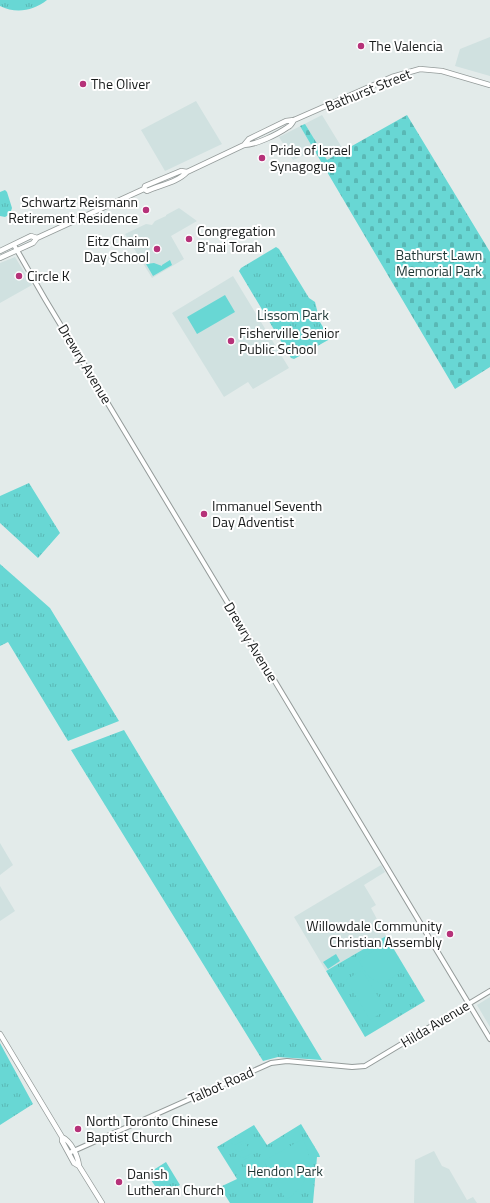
<svg xmlns="http://www.w3.org/2000/svg" width="490" height="1203" font-family="'Titillium Web',sans-serif">
<style>
.built{fill:#d0e1e0}
.grass{fill:url(#grass-tufts)}
.cemetery{fill:url(#cemetery-stones)}
.pitch{fill:#68d7d4}
.lines{fill:none;stroke-linecap:round;stroke-linejoin:round}
.tertiary-casing{stroke:#949b9a;stroke-width:6}
.secondary-casing{stroke:#949b9a;stroke-width:6}
.tertiary{stroke:#fff;stroke-width:4}
.secondary{stroke:#fff;stroke-width:4.5}
.poi-dot{fill:#b63279;stroke:#fff;stroke-width:1.5}
.labels{text-anchor:middle;stroke-width:4;stroke-linejoin:round;paint-order:stroke}
.poi-label{font-size:14px;fill:#181b1b;stroke:#fff;text-anchor:start}
.street-label{font-size:14px;fill:#181b1b;stroke:#fff}
.park-label{font-size:14px;fill:#1e3635;stroke:#fff}
</style>
<defs>
<pattern id="grass-tufts" width="24" height="20" patternUnits="userSpaceOnUse"><rect width="24" height="20" fill="#68d7d4"/><path d="M3 7l-1-3M5 7V3M7 7l1-3M15 17l-1-3M17 17v-4M19 17l1-3" fill="none" stroke="#59b8b5"/></pattern>
<pattern id="cemetery-stones" width="16" height="16" patternUnits="userSpaceOnUse"><rect width="16" height="16" fill="#68d7d4"/><path d="M2 7V4a2 2 0 0 1 4 0v3zM10 15v-3a2 2 0 0 1 4 0v3z" fill="#59b8b5"/></pattern>
</defs>
<rect width="100%" height="100%" fill="#e3ebea"/>
<!-- built -->
<path class="built" d="M490,37v39l-35,-10 5,-17z
M196,101l26,43 -57,27 -24,-41z
M322,115l22,36 -22,12 -7,-12 -22,9 -14,-23z
M179,208l18,13 -26,15 13,23 -32,19 -27,-44 21,-10 6,1 3,-4 11,-5v-1z
M15,257l17,28 -32,18v-40z
M233,276l56,92 -36,21 -5,-7 -24,15 -52,-84z
M0,843l13,22 -13,10z
M381,865l4,7 -21,13 12,20 -5,3 15,28 -60,35 -32,-54z
M0,886l15,25 -15,10z
M490,997v30l-13,-22z
M434,1151l8,15 7,3 18,31 6,-3 4,6h-63l1,-43z"/>
<!-- grass -->
<path class="grass" d="M0,0h47c-14,11 -31,14 -47,6z
M5,190l2,2 5,16 -2,6 -5,3 -5,-1v-24z
M276,247l3,2 30,49 6,4 5,20 10,17 -36,20 -3,-1 -52,-87 2,-3z
M29,483l31,50 -22,25 -38,-35v-27z
M0,564l50,44 69,113 -51,20 -60,-99 -8,4z
M124,730l198,330 -44,-3 -15,4 -192,-311z
M386,936l39,65 -60,36 -39,-66z
M336,954l4,7 -12,8 -5,-7z
M0,1043l33,61 -33,21z
M301,1124l18,30 1,3h-3l-4,46h-83l-10,-16 17,-8 -20,-32 37,-22 13,20z
M166,1162l14,23 -19,10 -14,-21z"/>
<!-- cemetery -->
<path class="cemetery" d="M407,115l83,137v115l-35,22 -155,-263 5,-2 22,36z"/>
<!-- pitch -->
<path class="pitch" d="M170,260l2,5 -19,11 -7,-12 8,-1 8,3v-1z
M225,295l10,17 -38,22 -10,-17z
M384,943h2l16,26c-5,4 -10,10 -15,12 -14,6 -23,-10 -28,-20z
M362,970l24,40 -16,10 -24,-40z
M241,1135l3,5 -11,6 -2,-5z
M303,1139c2,5 5,12 6,18 3,18 -9,34 -23,43l-22,-38 1,-2z
M245,1142l3,5 -11,6 -2,-5z
M249,1148l3,5 -11,6 -2,-5z
M253,1155l3,5 -11,6 -3,-5z"/>
<g class="lines">
<defs>
<path id="tertiary" d="M14,245l31,54 445,740
M69,1153l202,-90 16,-2 65,6 13,-1 125,-75"/>
<path id="secondary" d="M244,145l5,-6 37,-18 8,-1 98,-43 28,-8 22,2 48,14
M144,189l3,2c13,-6 31,-9 40,-19l57,-27c12,0 34,-11 44,-18 3,-1 4,-4 6,-7
M0,251l31,-15 6,2
M0,258l33,-15 4,-5 107,-49 1,-3 36,-15 6,1
M0,1034l62,103v4l12,22 5,3
M62,1137c9,4 16,19 17,29l23,37"/>
</defs>
<!-- tertiary casing -->
<use href="#tertiary" class="tertiary-casing"/>
<!-- secondary casing -->
<use href="#secondary" class="secondary-casing"/>
<!-- tertiary -->
<use href="#tertiary" class="tertiary"/>
<!-- secondary -->
<use href="#secondary" class="secondary"/>
</g>
<!-- markers -->
<g class="poi-dot">
<circle cx="361" cy="46" r="4"/>
<circle cx="83" cy="84" r="4"/>
<circle cx="262" cy="158" r="4"/>
<circle cx="146" cy="210" r="4"/>
<circle cx="189" cy="239" r="4"/>
<circle cx="157" cy="249" r="4"/>
<circle cx="19" cy="276" r="4"/>
<circle cx="231" cy="341" r="4"/>
<circle cx="204" cy="514" r="4"/>
<circle cx="450" cy="934" r="4"/>
<circle cx="78" cy="1129" r="4"/>
<circle cx="119" cy="1182" r="4"/>
</g>
<g class="labels">
<!-- poi labels -->
<g class="poi-label">
<text x="369" y="51">The Valencia</text>
<text x="91" y="89">The Oliver</text>
<text x="270" y="155">Pride of Israel<tspan x="270" dy="16">Synagogue</tspan></text>
<text x="138" y="207" text-anchor="end">Schwartz Reismann<tspan x="138" dy="16">Retirement Residence</tspan></text>
<text x="197" y="236">Congregation<tspan x="197" dy="16">B'nai Torah</tspan></text>
<text x="149" y="246" text-anchor="end">Eitz Chaim<tspan x="149" dy="16">Day School</tspan></text>
<text x="27" y="281">Circle K</text>
<text x="239" y="338">Fisherville Senior<tspan x="239" dy="16">Public School</tspan></text>
<text x="212" y="511">Immanuel Seventh<tspan x="212" dy="16">Day Adventist</tspan></text>
<text x="442" y="931" text-anchor="end">Willowdale Community<tspan x="442" dy="16">Christian Assembly</tspan></text>
<text x="86" y="1126">North Toronto Chinese<tspan x="86" dy="16">Baptist Church</tspan></text>
<text x="127" y="1179">Danish<tspan x="127" dy="16">Lutheran Church</tspan></text>
</g>
<!-- street labels -->
<g class="street-label">
<text transform="translate(368 90) rotate(-22)" y="5">Bathurst Street</text>
<text transform="translate(85 364) rotate(59)" y="5">Drewry Avenue</text>
<text transform="translate(251 642) rotate(59)" y="5">Drewry Avenue</text>
<text transform="translate(435 1024) rotate(-31)" y="5">Hilda Avenue</text>
<text transform="translate(221 1085) rotate(-24)" y="5">Talbot Road</text>
</g>
<!-- park labels -->
<g class="park-label">
<text x="439" y="260">Bathurst Lawn<tspan x="439" dy="16">Memorial Park</tspan></text>
<text x="293" y="320">Lissom Park</text>
<text x="285" y="1176">Hendon Park</text>
</g>
</g>
</svg>
